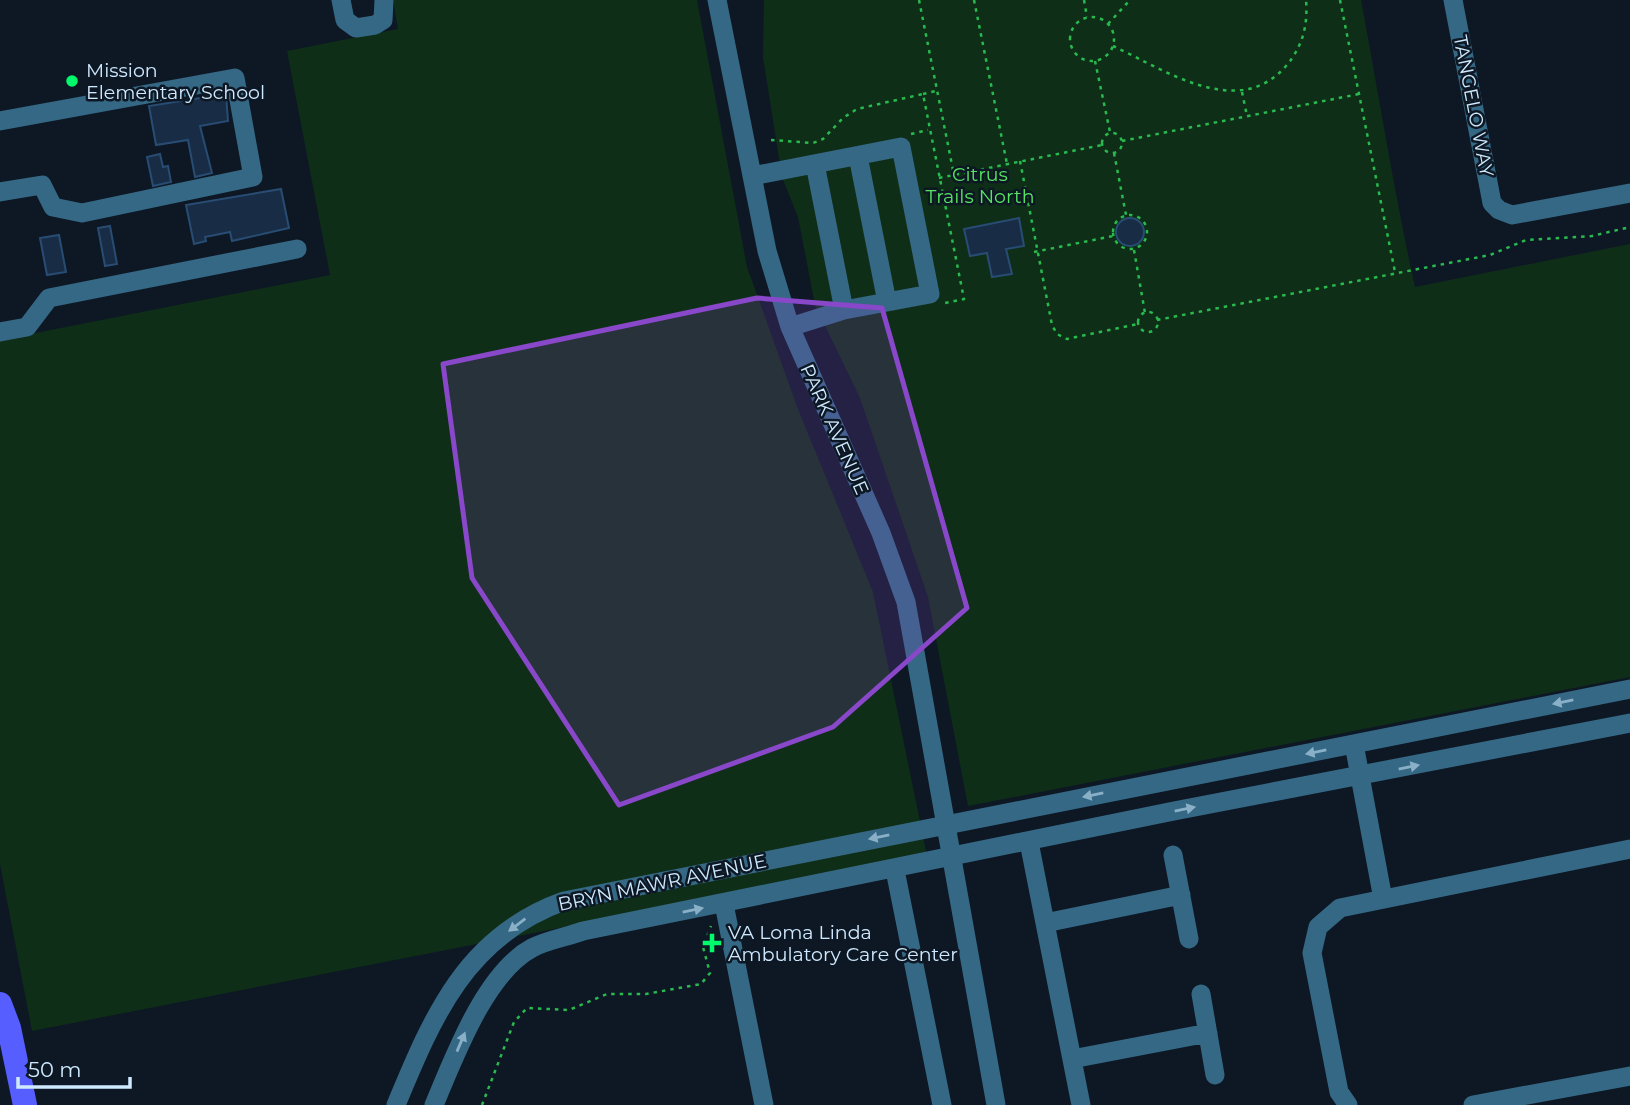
<svg xmlns="http://www.w3.org/2000/svg" width="1630" height="1105" font-family="Montserrat,sans-serif">
<style>
.green{fill:#0f2e18}
.building{fill:#182d45;stroke:#284c73;stroke-width:2}
.lines{fill:none;stroke-linecap:round;stroke-linejoin:round}
.path{stroke:#28ba4f;stroke-width:2.5;stroke-dasharray:3.5 5;stroke-linecap:butt}
.minor{stroke:#356885;stroke-width:19}
.major{stroke:#565eff;stroke-width:24}
.oneway{fill:#8ab0c8}
.marked{fill:#8848c9;fill-opacity:0.2;stroke:#8848c9;stroke-width:5;stroke-linejoin:round}
.poi-dot{fill:#00fa6b;stroke:#0d1824;stroke-width:2.5}
.labels{text-anchor:middle;stroke-width:5;stroke-linejoin:round;paint-order:stroke}
.poi-label{font-size:19px;fill:#cfeaff;stroke:#0d1824;text-anchor:start}
.street-label{font-size:19px;fill:#cfeaff;stroke:#0d1824}
.park-label{font-size:19px;fill:#55e560;stroke:#0d1824}
</style>
<rect width="100%" height="100%" fill="#0d1824"/>
<!-- green -->
<path class="green" d="M393,0h304l50,267 51,142 75,183 54,264 -895,175 -32,-167v-524l330,-65 -43,-224 111,-22z
M764,0h597c18,96 33,192 54,287l215,-43v433l-662,129 -40,-209 -68,-199 -45,-93 -17,-88 -16,-40 -19,-120z"/>
<!-- building -->
<path class="building" d="M226,94l2,27 -28,5 12,47 -17,4 -7,-37 -32,5 -7,-39z
M160,154l3,13 5,-1 3,16 -18,4 -6,-29z
M281,189l8,39 -57,13 -2,-9 -25,5 1,4 -12,3 -8,-39z
M1116 232a14 14 0 1 1 28 0a14 14 0 1 1-28 0Z
M1019,218l5,28 -18,3 6,25 -20,3 -5,-24 -17,3 -6,-27z
M110,226l7,38 -12,2 -7,-38z
M59,235l7,37 -19,3 -7,-37z"/>
<g class="lines">
<!-- path -->
<path class="path" d="M919,0l35,175
M974,0l33,164
M1084,0l3,17
M1340,0l55,272
M1070 39a22 22 0 1 1 44 0a22 22 0 1 1-44 0Z
M1108,24l22,-24
M1113,46c52,24 125,75 173,20 17,-20 22,-41 20,-66
M1095,61l15,71
M1242,92l5,24
M923,94l13,-3
M1102 143a10 10 0 1 1 20 0a10 10 0 1 1-20 0Z
M911,134l17,-4
M771,140l42,3 10,-4 20,-21 14,-9 66,-15 41,205 -19,4
M1122,141l237,-47
M1114,153l12,62
M1020,161l32,164 5,9 10,5 71,-15
M939,178l163,-33
M1113 232a17 17 0 1 1 34 0a17 17 0 1 1-34 0Z
M1134,250l11,63
M1034,252l79,-16
M1138 322a10 10 0 1 1 20 0a10 10 0 1 1-20 0Z
M1157,320l333,-65 36,-15 66,-4 38,-9
M482,1105l32,-83 13,-14 42,2 38,-16h39l55,-10 9,-11 -7,-26 8,-21"/>
<!-- minor -->
<path class="minor" d="M341,0l4,20 11,8 19,-3 8,-5 1,-20
M717,0l50,251 23,76 91,206 25,69 90,503
M1453,0l39,203 7,7 13,5 118,-22
M0,121l235,-43 18,99 -171,36 -29,-6 -11,-22 -42,7
M858,156l29,146
M815,164l29,146
M752,176l149,-29 29,147 -86,16 -54,17
M0,332l27,-5 22,-29 248,-49
M1354,744l29,155
M1029,842l52,263
M1173,855l16,84
M895,870l47,235
M724,904l40,201
M1045,923l136,-28
M1201,994l14,81
M1072,1059l136,-26
M396,1105c37,-89 70,-169 168,-204l1066,-212
M434,1105c20,-47 51,-132 98,-157 15,-8 35,-11 51,-17l591,-120 456,-88
M1348,1105l-9,-13 -27,-139 6,-26 22,-19 290,-59
M1473,1105l157,-29"/>
<!-- major -->
<path class="major" d="M0,1004l9,24 16,77"/>
</g>
<!-- one-way arrows -->
<defs><path id="oneway-solid" d="M-6-.8H1V-3.2L6.5 0L1 3.2V.8H-6Z" transform="scale(1.75)"/></defs>
<g class="oneway">
<use href="#oneway-solid" transform="translate(1563 702) rotate(169)"/>
<use href="#oneway-solid" transform="translate(1316 752) rotate(169)"/>
<use href="#oneway-solid" transform="translate(1409 767) rotate(-11)"/>
<use href="#oneway-solid" transform="translate(1093 795) rotate(169)"/>
<use href="#oneway-solid" transform="translate(1185 809) rotate(-11)"/>
<use href="#oneway-solid" transform="translate(879 837) rotate(169)"/>
<use href="#oneway-solid" transform="translate(693 910) rotate(-11)"/>
<use href="#oneway-solid" transform="translate(517 925) rotate(143)"/>
<use href="#oneway-solid" transform="translate(461 1042) rotate(-67)"/>
</g>
<!-- marked area -->
<path class="marked" d="M757,298l125,10 85,300 -134,119 -214,78 -147,-227 -29,-214z"/>
<!-- markers -->
<g class="poi-dot">
<circle cx="72" cy="81" r="7"/>
<path d="M708.5 932.5h7v7h7v7h-7v7h-7v-7h-7v-7h7z"/>
</g>
<g class="labels">
<!-- poi labels -->
<g class="poi-label">
<text x="86" y="77">Mission<tspan x="86" dy="22">Elementary School</tspan></text>
<text x="728" y="939">VA Loma Linda<tspan x="728" dy="22">Ambulatory Care Center</tspan></text>
</g>
<!-- street labels -->
<g class="street-label">
<text transform="translate(1474 106) rotate(79)" y="7">TANGELO WAY</text>
<text transform="translate(835 429) rotate(66)" y="7">PARK AVENUE</text>
<text transform="translate(662 882) rotate(-12)" y="7">BRYN MAWR AVENUE</text>
</g>
<!-- park labels -->
<g class="park-label">
<text x="980" y="181">Citrus<tspan x="980" dy="22">Trails North</tspan></text>
</g>
</g>
<!-- scale -->
<path d="M18 1077v10h112v-10" fill="none" stroke="#cfeaff" stroke-width="3.5"/>
<text x="28" y="1077" font-size="21" fill="#cfeaff" stroke="#0d1824" stroke-width="5" paint-order="stroke">50 m</text>
</svg>
